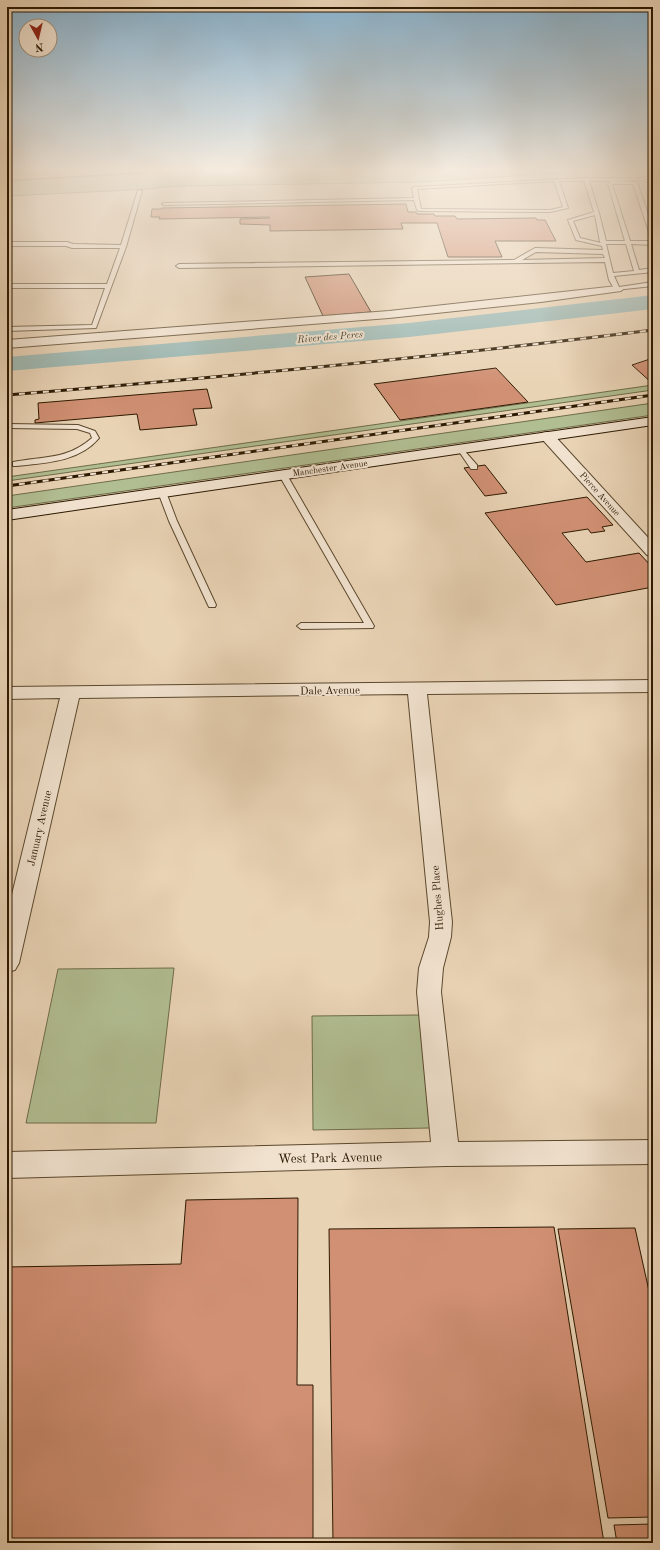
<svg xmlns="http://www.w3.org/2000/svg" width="660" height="1550" font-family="'Old Standard TT',serif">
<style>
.green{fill:#b1be92;stroke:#6e6c49}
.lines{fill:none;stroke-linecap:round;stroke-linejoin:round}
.river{fill:#98b7b3;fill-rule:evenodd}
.building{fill:#d19074;stroke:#2c1900}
.lane-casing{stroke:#5b482d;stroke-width:2}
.street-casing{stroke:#5b482d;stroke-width:2}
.secondary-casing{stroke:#2c1900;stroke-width:2}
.highway-casing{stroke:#2c1900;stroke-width:2}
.lane{fill:#f1e2cf;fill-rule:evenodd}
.street{fill:#f1e2cf;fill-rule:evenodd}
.secondary{fill:#f1e2cf;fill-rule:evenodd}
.highway{fill:#e4ba7a;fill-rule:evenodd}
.rail-casing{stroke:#2c1900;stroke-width:3}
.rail{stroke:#f1e2cf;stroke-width:2;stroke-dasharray:6;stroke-linecap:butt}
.labels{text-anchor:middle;stroke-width:4;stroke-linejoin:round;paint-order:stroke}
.far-street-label{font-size:9px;fill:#2c1900;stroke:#f1e2cf}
.far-water-label{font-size:10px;font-style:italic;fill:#4c4836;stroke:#f1e2cf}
.street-label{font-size:11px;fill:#2c1900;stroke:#f1e2cf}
.near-street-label{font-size:13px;fill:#2c1900;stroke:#f1e2cf}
</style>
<rect width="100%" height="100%" fill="#e9d3b5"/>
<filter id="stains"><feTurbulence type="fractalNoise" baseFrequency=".005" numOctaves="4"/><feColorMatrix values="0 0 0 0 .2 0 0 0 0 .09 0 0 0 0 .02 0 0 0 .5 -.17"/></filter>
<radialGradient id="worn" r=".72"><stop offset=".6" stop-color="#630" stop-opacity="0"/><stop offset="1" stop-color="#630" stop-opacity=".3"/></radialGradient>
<!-- green -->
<path class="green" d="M222,169h403l-204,13 -234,4 -22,1 -15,2 -143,7v-9l4,-6z
M653,385v5l-646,91v-4z
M653,403v12l-646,93v-12z
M174,968l-18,155h-130l32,-154z
M420,1015l10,113 -117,2 -1,-114z"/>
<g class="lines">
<!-- river -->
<path class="river" d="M653,295v14l-244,28 -402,34v-14l402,-34z"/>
</g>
<!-- building -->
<path class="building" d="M406,204l2,8h8l1,2h17l1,2h20l2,3 79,-1 1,2h8l11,21h-61l7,16h-54l-11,-34h-36l2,6 -133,2v-6l-30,-1v-5l30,-1 -1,-1 -110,2 1,-2h-9l1,-8h10v-1z
M349,274l22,38 -48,4 -18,-39z
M653,358v26l-21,-19z
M496,368l32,34 -128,18 -26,-36z
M207,389l5,19 -19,1 4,16 -57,5 -3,-16 -102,9v-3l4,-1 -1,-16z
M485,465l22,28 -22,3 -21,-28z
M587,497l26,28 -11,2 3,4 -14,2 -3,-4 -26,4 24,29 53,-9 14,15v19l-97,18 -71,-92z
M298,1198l-1,187h16v158h-306v-276l174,-3 5,-64z
M554,1227l50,316h-271l-4,-314z
M635,1228l18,81v208l-45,1 -50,-289z
M653,1524v19h-36l-3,-18z"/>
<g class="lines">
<defs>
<path id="lane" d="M584,178h63l2,1 -2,1 -33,1 23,1 16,46v9l-3,-2 -17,-51h-21l18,57h23v4l-22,-1 8,26 14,-2v4l-39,4 5,11 34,-5v4l-38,4 -6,-10 -4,-18 -426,6 -3,-2 3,-2 335,-4 21,-12 68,2 -1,-4 -26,-6 -8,-20 26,-8 -10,-31h-25l9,27 -18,4 -131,-1 -2,-1 -3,-10 -250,5 -2,-1 2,-1 250,-5 -2,-10 2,-1zM554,181l9,26 -13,3 -129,-1 -4,-20zM589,181h22l-3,3 17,57h-19l-7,-28zM595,215l5,27 1,1 -21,-5 -7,-17zM606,244h20l8,27 -21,2zM536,252l67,2 2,4 -83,2z
M138,190l4,1 -16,56 -30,81 -89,3v-4l85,-2 13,-37h-98v-4h100l13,-36h-48l-6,-2h-59v-4h60l6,2 48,1z
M7,424l71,1 17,6 4,7c-20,24 -54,25 -83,28h-3v-4c31,-6 54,-2 79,-24l-2,-5 -13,-4 -70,-1z
M460,447l2,1 15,17v4h-6l-13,-19v-2z
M280,473h3l4,2 87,151 -1,2 -72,1 -4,-3 4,-3h63l-85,-148z
M159,490h6l1,2 11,29 39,84 -1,2h-6l-1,-2 -39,-84 -11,-29z"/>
<path id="street" d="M7,169h5l-5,4z
M653,176v6l-9,-1 -2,-2 2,-2z
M617,286l6,3 -2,2 -80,11 -152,16 -382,30v-8l382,-29z
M547,432l5,1 101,110v14l-6,-2 -105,-116 -2,-3 2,-3z
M653,680v12l-226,2 25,228 -1,15 -8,31 -2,24 17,150 195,-2v24l-207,2 -439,12v-26l424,-10 -14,-150 2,-24 10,-31 1,-15 -22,-228 -329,4 -60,265 -4,7 -8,2v-57l53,-217 -53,1v-12z"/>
<path id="secondary" d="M653,417v8l-646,95v-10z"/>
<path id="highway" d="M93,169h55l-5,3 -136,8v-6z"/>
</defs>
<!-- lane casing -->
<use href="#lane" class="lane-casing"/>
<!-- street casing -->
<use href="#street" class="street-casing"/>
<!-- secondary casing -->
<use href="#secondary" class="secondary-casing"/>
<!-- highway casing -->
<use href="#highway" class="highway-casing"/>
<!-- lane -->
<use href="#lane" class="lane"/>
<!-- street -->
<use href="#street" class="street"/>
<!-- secondary -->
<use href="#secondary" class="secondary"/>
<!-- highway -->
<use href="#highway" class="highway"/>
<defs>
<path id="rail" d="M7,395c216,-18 431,-38 646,-65
M7,486l646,-91"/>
</defs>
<!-- rail casing -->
<use href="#rail" class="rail-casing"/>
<!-- rail -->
<use href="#rail" class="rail"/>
</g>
<!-- sky -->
<linearGradient id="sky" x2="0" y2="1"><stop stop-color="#88b5d3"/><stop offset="0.44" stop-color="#f5ebde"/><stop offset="1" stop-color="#f5ebde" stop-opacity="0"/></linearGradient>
<rect width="660" height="386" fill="url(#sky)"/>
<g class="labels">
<!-- far-street labels -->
<g class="far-street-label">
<text transform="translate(330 468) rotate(-8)" y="3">Manchester Avenue</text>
<text transform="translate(600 494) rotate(48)" y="3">Pierce Avenue</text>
</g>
<!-- far-water labels -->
<g class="far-water-label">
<text transform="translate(330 336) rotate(-5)" y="4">River des Peres</text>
</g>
<!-- street labels -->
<g class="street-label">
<text transform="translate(330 690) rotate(-1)" y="4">Dale Avenue</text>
<text transform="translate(39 828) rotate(-77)" y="4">January Avenue</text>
<text transform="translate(437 898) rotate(-94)" y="4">Hughes Place</text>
</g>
<!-- near-street labels -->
<g class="near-street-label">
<text transform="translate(330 1157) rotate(-1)" y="5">West Park Avenue</text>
</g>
</g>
<!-- margin -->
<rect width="660" height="1550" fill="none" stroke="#e9d3b5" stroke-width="24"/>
<rect x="8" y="8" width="644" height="1534" fill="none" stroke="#2c1900" stroke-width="2"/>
<rect x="12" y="12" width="636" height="1526" fill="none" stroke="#2c1900"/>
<!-- north arrow -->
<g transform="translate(38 38) rotate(172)"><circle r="19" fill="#f1e2cf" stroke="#a2927c"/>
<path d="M0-3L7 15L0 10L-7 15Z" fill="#8f2418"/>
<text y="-6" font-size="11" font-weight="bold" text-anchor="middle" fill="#2c1900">N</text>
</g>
<rect width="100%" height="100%" filter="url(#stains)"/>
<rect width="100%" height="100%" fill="url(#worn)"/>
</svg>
